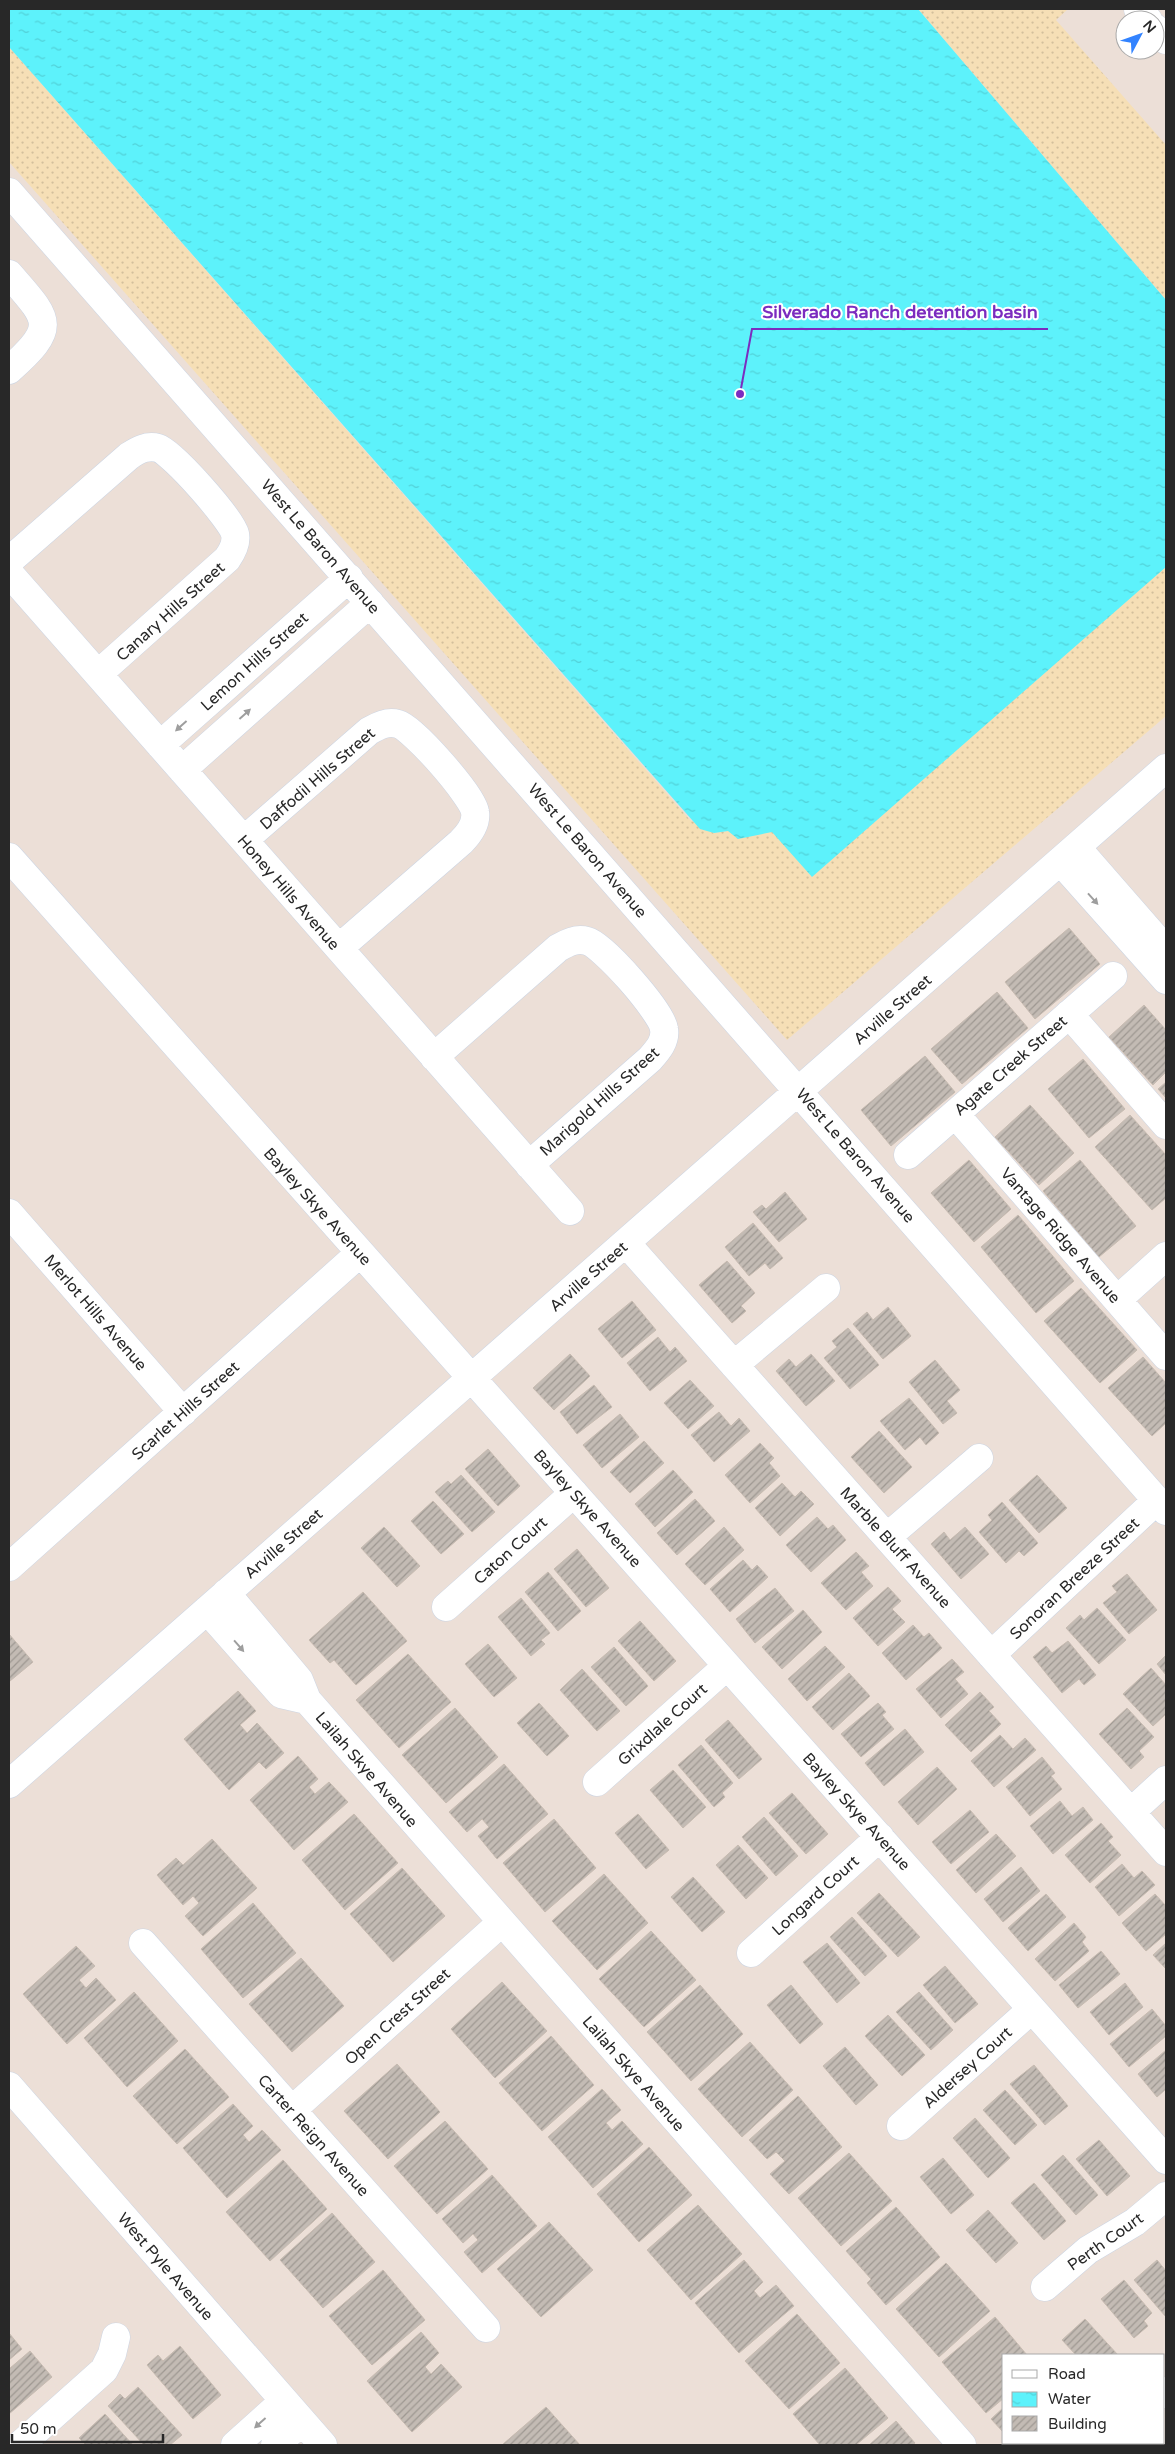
<svg xmlns="http://www.w3.org/2000/svg" width="1175" height="2454" font-family="'Varela Round',sans-serif">
<style>
.sand{fill:url(#sand-dots)}
.water{fill:url(#water-ripples)}
.building{fill:url(#building-hatch);stroke:#c7bbb1}
.lines{fill:none;stroke-linecap:round;stroke-linejoin:round}
.minor-casing{stroke:#ccd5e3;stroke-width:29}
.minor{stroke:#fff;stroke-width:28}
.oneway{fill:#9e9e9e}
.labels{text-anchor:middle;stroke-width:4;stroke-linejoin:round;paint-order:stroke}
.street-label{font-size:16px;fill:#282828;stroke:#fff}
.leader{fill:none;stroke:#7b2cbf;stroke-width:2}
.callout-dot{fill:#7b2cbf;stroke:#fff;stroke-width:2}
.callout-label{font-size:18px;text-anchor:middle;font-weight:bold;fill:#7b2cbf;stroke:#fff;stroke-width:4;stroke-linejoin:round;paint-order:stroke}
</style>
<defs>
<pattern id="sand-dots" width="8" height="8" patternUnits="userSpaceOnUse" patternTransform="scale(1.25)"><rect width="8" height="8" fill="#f6dfb6"/><path d="M2 2h.1M6 6h.1" fill="none" stroke="#d3bf9c" stroke-width="1.8" stroke-linecap="round"/></pattern>
<pattern id="water-ripples" width="26" height="14" patternUnits="userSpaceOnUse" patternTransform="scale(1.25)"><rect width="26" height="14" fill="#5df2fb"/><path d="M2 4q2-2 4 0t4 0M15 11q2-2 4 0t4 0" fill="none" stroke="#51d0d7"/></pattern>
<pattern id="building-hatch" width="6" height="6" patternUnits="userSpaceOnUse" patternTransform="scale(1.25)"><rect width="6" height="6" fill="#c3bbb4"/><path d="M-1 1l2-2M0 6l6-6M5 7l2-2" fill="none" stroke="#9e9892"/></pattern>
</defs>
<rect width="100%" height="100%" fill="#ecdfd7"/>
<!-- sand -->
<path class="sand" d="M918,9h150l-12,11 110,125v155z
M9,47l681,773 24,13 14,-2 438,-343v228l-379,324 -778,-878z"/>
<!-- water -->
<path class="water" d="M9,9h909l248,291v267l-354,310 -40,-45 -34,7 -10,-8 -14,2 -14,-4 -691,-782z"/>
<!-- building -->
<path class="building" d="M1069,928l31,36 -65,55 -30,-37z
M997,992l31,36 -66,56 -31,-35z
M1144,1005l22,25v42l-13,13 -44,-48z
M925,1056l30,36 -64,54 -30,-36z
M1083,1059l42,50 -36,29 -41,-49z
M1166,1082v16l-8,-9z
M1030,1105l44,48 -35,32 -44,-48z
M1130,1115l36,40v43l-14,12 -57,-63z
M969,1160l42,49 -37,33 -43,-49z
M1080,1160l56,66 -37,31 -56,-66z
M785,1192l22,27 -28,23 -26,-30 9,-7 4,4z
M1018,1215l56,66 -38,32 -55,-66z
M753,1223l30,35 -13,11 -5,-6 -16,13 -24,-29z
M727,1261l28,32 -14,13 5,5 -14,12 -33,-38z
M1081,1288l56,62 -37,33 -56,-62z
M632,1301l24,29 -34,28 -24,-29z
M888,1307l23,29 -28,23 -30,-35 14,-12 6,8z
M848,1328l31,37 -29,24 -26,-31 13,-11 -5,-6z
M658,1337l12,15 5,-5 12,14 -37,30 -23,-28z
M570,1354l20,22 -36,34 -21,-22z
M811,1354l24,27 -29,25 -30,-35 13,-12 7,8z
M1143,1357l23,26v40l-14,13 -44,-48z
M935,1360l25,30 -13,11 10,12 -14,11 -34,-42z
M690,1380l24,26 -26,23 -24,-26z
M594,1385l18,22 -35,27 -17,-22z
M909,1398l30,35 -13,12 -6,-8 -15,13 -25,-29z
M719,1412l12,14 8,-8 11,13 -36,31 -23,-27z
M620,1414l19,23 -37,31 -19,-23z
M879,1431l33,36 -28,26 -33,-36z
M644,1441l20,22 -34,30 -20,-21z
M760,1443l14,15 -5,5 11,13 -30,27 -25,-28z
M488,1449l32,37 -22,20 -33,-37z
M673,1470l20,22 -38,35 -20,-23z
M461,1475l34,37 -23,20 -37,-40 13,-11 3,3z
M1037,1475l30,33 -28,25 -30,-33z
M782,1483l13,14 6,-6 13,13 -34,32 -25,-28z
M695,1499l20,22 -38,34 -20,-22z
M433,1501l31,33 -23,20 -30,-33z
M1002,1502l36,41 -14,13 -5,-5 -13,12 -27,-31 13,-12 -4,-5z
M817,1517l11,12 5,-4 13,15 -35,32 -25,-27z
M384,1527l36,39 -23,21 -36,-39z
M724,1527l20,23 -39,35 -20,-21z
M965,1527l24,27 -28,25 -30,-35 13,-12 6,8z
M577,1549l32,39 -23,19 -32,-38z
M856,1552l13,14 -8,6 12,14 -27,24 -25,-27z
M743,1560l9,10 5,-5 11,12 -38,35 -20,-23z
M548,1572l33,39 -23,20 -33,-39z
M1127,1574l30,36 -28,24 -26,-31 14,-11 -5,-6z
M888,1587l13,14 -9,8 13,13 -27,24 -25,-28z
M775,1588l19,23 -39,32 -19,-24z
M363,1592l44,49 -51,44 -22,-25 -4,3 -21,-23z
M521,1598l29,35 -9,7 4,4 -14,12 -33,-39z
M1097,1608l29,32 -27,24 -33,-36 14,-13 4,5z
M803,1610l19,22 -40,37 -20,-22z
M640,1621l36,40 -22,20 -36,-40z
M913,1625l11,12 5,-4 13,15 -36,32 -24,-27z
M9,1634l24,28 -23,19 -1,-1z
M1068,1641l28,34 -12,10 -5,-6 -17,14 -29,-36 13,-11 6,7z
M488,1644l29,34 -23,19 -29,-33z
M825,1646l20,21 -38,34 -19,-22z
M614,1647l34,39 -22,20 -35,-39z
M408,1654l43,48 -52,46 -43,-48z
M1166,1655v20l-9,-11z
M952,1659l12,13 -9,7 13,15 -27,24 -25,-29z
M1151,1668l15,17v29l-13,12 -30,-32z
M582,1669l38,42 -23,20 -37,-41z
M849,1673l21,23 -37,34 -21,-23z
M238,1691l18,20 -16,14 7,8 10,-10 27,30 -18,16 -7,-7 -30,28 -45,-51z
M980,1692l14,15 -5,4 12,13 -30,28 -26,-27z
M539,1703l30,33 -22,20 -30,-33z
M878,1703l8,9 -4,3 12,14 -33,28 -20,-23z
M455,1708l43,49 -52,46 -44,-48z
M1127,1708l27,29 -15,14 5,6 -13,12 -32,-35z
M728,1720l34,39 -23,20 -34,-39z
M905,1729l19,23 -40,34 -19,-23z
M1000,1735l13,14 12,-11 11,12 -42,37 -23,-26z
M701,1745l32,38 -11,10 3,4 -11,10 -36,-42z
M298,1756l20,23 -9,8 6,7 14,-12 19,20 -54,48 -44,-50z
M1042,1757l13,16 -4,3 11,13 -32,27 -24,-29z
M504,1764l44,50 -51,45 -19,-23 11,-9 -7,-8 -15,13 -18,-20z
M937,1767l20,22 -39,36 -20,-23z
M673,1770l33,37 -23,21 -33,-38z
M792,1793l36,41 -22,20 -37,-41z
M1060,1801l12,15 11,-9 10,13 -40,34 -23,-28z
M970,1810l19,22 -38,32 -19,-22z
M354,1814l44,49 -53,47 -43,-50z
M638,1814l31,36 -23,19 -31,-36z
M764,1817l34,39 -22,20 -34,-39z
M554,1819l42,49 -51,44 -42,-49z
M1101,1823l12,14 -5,4 13,14 -31,28 -25,-28z
M996,1834l20,22 -40,37 -20,-23z
M212,1839l45,49 -54,48 -18,-20 14,-13 -6,-7 -10,9 -26,-30 19,-17 7,7z
M738,1845l30,33 -22,21 -30,-34z
M1122,1864l12,14 8,-7 13,14 -36,31 -24,-29z
M1021,1867l19,24 -37,31 -19,-23z
M402,1868l43,48 -52,46 -43,-48z
M604,1874l44,49 -51,47 -45,-49z
M693,1877l32,35 -23,20 -31,-35z
M879,1893l41,44 -22,20 -41,-44z
M1046,1894l20,23 -38,34 -20,-23z
M1155,1894l11,12v28l-20,17 -24,-28z
M253,1903l43,50 -53,45 -42,-49z
M852,1917l35,39 -22,20 -35,-39z
M1074,1923l12,14 -4,5 7,9 -34,30 -20,-22z
M651,1931l45,49 -52,47 -45,-48z
M827,1943l33,40 -23,20 -34,-41z
M1166,1943v26l-13,-14z
M76,1946l19,20 -16,14 7,8 10,-10 20,22 -49,44 -44,-50z
M1101,1951l19,23 -42,34 -19,-23z
M301,1958l43,48 -52,46 -43,-48z
M945,1966l33,38 -23,19 -32,-38z
M502,1982l45,49 -52,47 -44,-49z
M1125,1983l18,24 -34,28 -19,-23z
M700,1985l43,49 -52,47 -44,-49z
M791,1985l32,39 -23,20 -33,-39z
M134,1992l44,49 -51,46 -43,-49z
M919,1992l34,38 -22,20 -35,-38z
M1152,2009l14,17v10l-37,31 -19,-23z
M888,2015l37,40 -23,21 -37,-40z
M551,2036l43,49 -52,46 -43,-48z
M750,2042l43,48 -51,47 -44,-48z
M845,2047l33,38 -22,20 -33,-39z
M185,2049l44,48 -52,47 -44,-48z
M1166,2050v39l-9,8 -19,-23z
M397,2064l43,48 -52,47 -44,-48z
M1034,2065l34,41 -23,19 -35,-41z
M602,2089l19,21 -15,13 6,7 10,-9 21,23 -50,44 -45,-51z
M1005,2090l32,35 -22,20 -32,-35z
M798,2096l44,51 -53,47 -19,-20 15,-13 -9,-9 -9,7 -18,-19z
M233,2104l20,22 -10,9 6,7 13,-12 19,20 -54,48 -44,-50z
M975,2118l35,40 -22,20 -35,-40z
M445,2121l43,48 -51,45 -43,-48z
M1099,2140l31,36 -23,20 -31,-37z
M649,2147l43,48 -53,47 -42,-48z
M849,2153l43,48 -51,45 -43,-48z
M1063,2155l35,40 -22,20 -35,-40z
M943,2158l31,37 -23,19 -31,-37z
M283,2160l44,49 -57,52 -44,-49z
M492,2175l45,51 -55,47 -18,-21 14,-12 -5,-6 -10,9 -21,-24z
M1034,2183l32,38 -22,19 -33,-37z
M698,2205l44,49 -51,46 -44,-50z
M896,2207l44,50 -54,48 -19,-22 4,-4 -25,-28z
M988,2210l30,33 -22,20 -30,-33z
M332,2213l43,49 -52,46 -43,-48z
M549,2222l44,48 -52,47 -44,-48z
M744,2260l19,22 -9,9 6,7 16,-13 18,21 -55,47 -44,-50z
M1157,2260l9,11v46l-32,-37z
M946,2263l44,48 -51,46 -43,-48z
M383,2270l42,50 -53,45 -43,-49z
M1124,2280l28,33 -8,8 4,5 -14,12 -33,-39z
M797,2314l43,49 -51,46 -44,-48z
M995,2317l32,38h-23v43l-18,15 -44,-51z
M1085,2319l33,36h-42l-14,-15z
M421,2332l18,21 -14,14 6,7 10,-10 21,23 -50,45 -45,-51z
M9,2333l13,16 -13,11z
M180,2346l41,49 -28,24 -46,-54 11,-10 5,6z
M30,2351l22,26 -43,37v-45z
M845,2368l43,50 -32,27h-36l-27,-31z
M138,2387l44,48 -12,10h-26l-36,-39 12,-12 5,5z
M546,2407l34,38h-78z
M1004,2407v26l-13,-14z
M105,2414l28,31h-47l-7,-7z
M896,2421l19,22 -3,2h-43z
M1012,2443h50l-3,2h-45z"/>
<g class="lines">
<defs>
<path id="minor" d="M1138,9l10,11
M1155,28l11,12
M9,192l1157,1319
M9,274c40,46 50,52 0,96
M9,561l120,-105c9,-6 18,-11 29,-8 14,4 74,72 77,86 2,9 -3,18 -8,25l-129,115
M9,573l561,638
M160,745l189,-167
M182,770l188,-167
M244,840l125,-109c9,-5 18,-10 29,-7 15,4 75,72 77,88 2,12 -6,22 -14,30l-122,106
M1077,848l89,102
M9,857l1157,1303
M1061,862l105,118
M1069,1014l97,111
M434,1057l124,-109c9,-5 18,-10 29,-7 16,4 75,71 77,88 2,12 -6,21 -14,30l-121,106
M955,1114l211,242
M908,1155l205,-179
M9,1213l174,199
M626,1243l540,609
M1117,1300l49,-44
M734,1365l92,-77
M887,1537l92,-79
M9,1567l351,-314
M226,1593l73,87 8,20 655,745
M446,1607l128,-114
M207,1610l74,84 26,6
M991,1655l166,-155
M597,1782l130,-116
M9,1784l1157,-1016
M1131,1812l35,-32
M143,1943l343,385
M751,1953l129,-116
M9,2086l314,359
M292,2110l210,-188
M901,2126l131,-117
M1045,2287l43,-37 47,-28 31,-26
M1164,2394l2,-3
M1148,2443l2,2
M20,2445l84,-75 8,-16 4,-17
M235,2445l49,-44
M275,2445l27,-23"/>
</defs>
<!-- minor casing -->
<use href="#minor" class="minor-casing"/>
<!-- minor -->
<use href="#minor" class="minor"/>
</g>
<!-- one-way arrows -->
<defs><path id="oneway-solid" d="M-6-.8H1V-3.2L6.5 0L1 3.2V.8H-6Z" transform="scale(1.25)"/></defs>
<g class="oneway">
<use href="#oneway-solid" transform="translate(245 714) rotate(-42)"/>
<use href="#oneway-solid" transform="translate(181 726) rotate(138)"/>
<use href="#oneway-solid" transform="translate(1093 899) rotate(48)"/>
<use href="#oneway-solid" transform="translate(239 1646) rotate(49)"/>
<use href="#oneway-solid" transform="translate(260 2423) rotate(138)"/>
</g>
<g class="labels">
<!-- street labels -->
<g class="street-label">
<text transform="translate(321 546) rotate(49)" y="6">West Le Baron Avenue</text>
<text transform="translate(170 611) rotate(-42)" y="6">Canary Hills Street</text>
<text transform="translate(254 661) rotate(-42)" y="6">Lemon Hills Street</text>
<text transform="translate(317 778) rotate(-41)" y="6">Daffodil Hills Street</text>
<text transform="translate(588 850) rotate(49)" y="6">West Le Baron Avenue</text>
<text transform="translate(289 892) rotate(49)" y="6">Honey Hills Avenue</text>
<text transform="translate(892 1009) rotate(-41)" y="6">Arville Street</text>
<text transform="translate(1010 1065) rotate(-41)" y="6">Agate Creek Street</text>
<text transform="translate(599 1101) rotate(-42)" y="6">Marigold Hills Street</text>
<text transform="translate(856 1155) rotate(49)" y="6">West Le Baron Avenue</text>
<text transform="translate(318 1206) rotate(48)" y="6">Bayley Skye Avenue</text>
<text transform="translate(1061 1235) rotate(49)" y="6">Vantage Ridge Avenue</text>
<text transform="translate(588 1276) rotate(-41)" y="6">Arville Street</text>
<text transform="translate(96 1312) rotate(49)" y="6">Merlot Hills Avenue</text>
<text transform="translate(185 1410) rotate(-42)" y="6">Scarlet Hills Street</text>
<text transform="translate(588 1508) rotate(48)" y="6">Bayley Skye Avenue</text>
<text transform="translate(283 1543) rotate(-41)" y="6">Arville Street</text>
<text transform="translate(896 1547) rotate(48)" y="6">Marble Bluff Avenue</text>
<text transform="translate(510 1550) rotate(-42)" y="6">Caton Court</text>
<text transform="translate(1074 1578) rotate(-43)" y="6">Sonoran Breeze Street</text>
<text transform="translate(662 1724) rotate(-42)" y="6">Grixdlale Court</text>
<text transform="translate(367 1769) rotate(49)" y="6">Lailah Skye Avenue</text>
<text transform="translate(857 1811) rotate(48)" y="6">Bayley Skye Avenue</text>
<text transform="translate(815 1895) rotate(-42)" y="6">Longard Court</text>
<text transform="translate(397 2016) rotate(-42)" y="6">Open Crest Street</text>
<text transform="translate(967 2067) rotate(-42)" y="6">Aldersey Court</text>
<text transform="translate(634 2073) rotate(49)" y="6">Lailah Skye Avenue</text>
<text transform="translate(314 2135) rotate(48)" y="6">Carter Reign Avenue</text>
<text transform="translate(1105 2241) rotate(-35)" y="6">Perth Court</text>
<text transform="translate(166 2266) rotate(49)" y="6">West Pyle Avenue</text>
</g>
</g>
<!-- callouts -->
<path class="leader" d="M740 394L752 329H1048"/>
<circle class="callout-dot" cx="740" cy="394" r="5"/>
<g class="callout-label">
<text x="900" y="318">Silverado Ranch detention basin</text>
</g>
<!-- border -->
<rect width="1175" height="2454" fill="none" stroke="#282828" stroke-width="20"/>
<!-- legend -->
<rect x="1002" y="2354" width="162" height="90" fill="#ffffff" stroke="#a9a9a9"/>
<rect x="1012" y="2370" width="25" height="8" fill="#ffffff" stroke="#a9a9a9"/>
<text x="1048" y="2379" font-size="15" fill="#282828">Road</text>
<rect x="1012" y="2392" width="25" height="15" fill="url(#water-ripples)" stroke="#a9a9a9"/>
<text x="1048" y="2404" font-size="15" fill="#282828">Water</text>
<rect x="1012" y="2416" width="25" height="15" fill="url(#building-hatch)" stroke="#a9a9a9"/>
<text x="1048" y="2429" font-size="15" fill="#282828">Building</text>
<!-- north arrow -->
<g transform="translate(1140 35) rotate(49)"><circle r="24" fill="#ffffff" stroke="#a9a9a9"/>
<path d="M0-4L9 19L0 12L-9 19Z" fill="#3283ff"/>
<text y="-8" font-size="14" font-weight="bold" text-anchor="middle" fill="#282828">N</text>
</g>
<!-- scale -->
<path d="M12 2434v8h151v-8" fill="none" stroke="#282828" stroke-width="2.5"/>
<text x="20" y="2434" font-size="15" fill="#282828" stroke="#ffffff" stroke-width="4" paint-order="stroke">50 m</text>
</svg>
